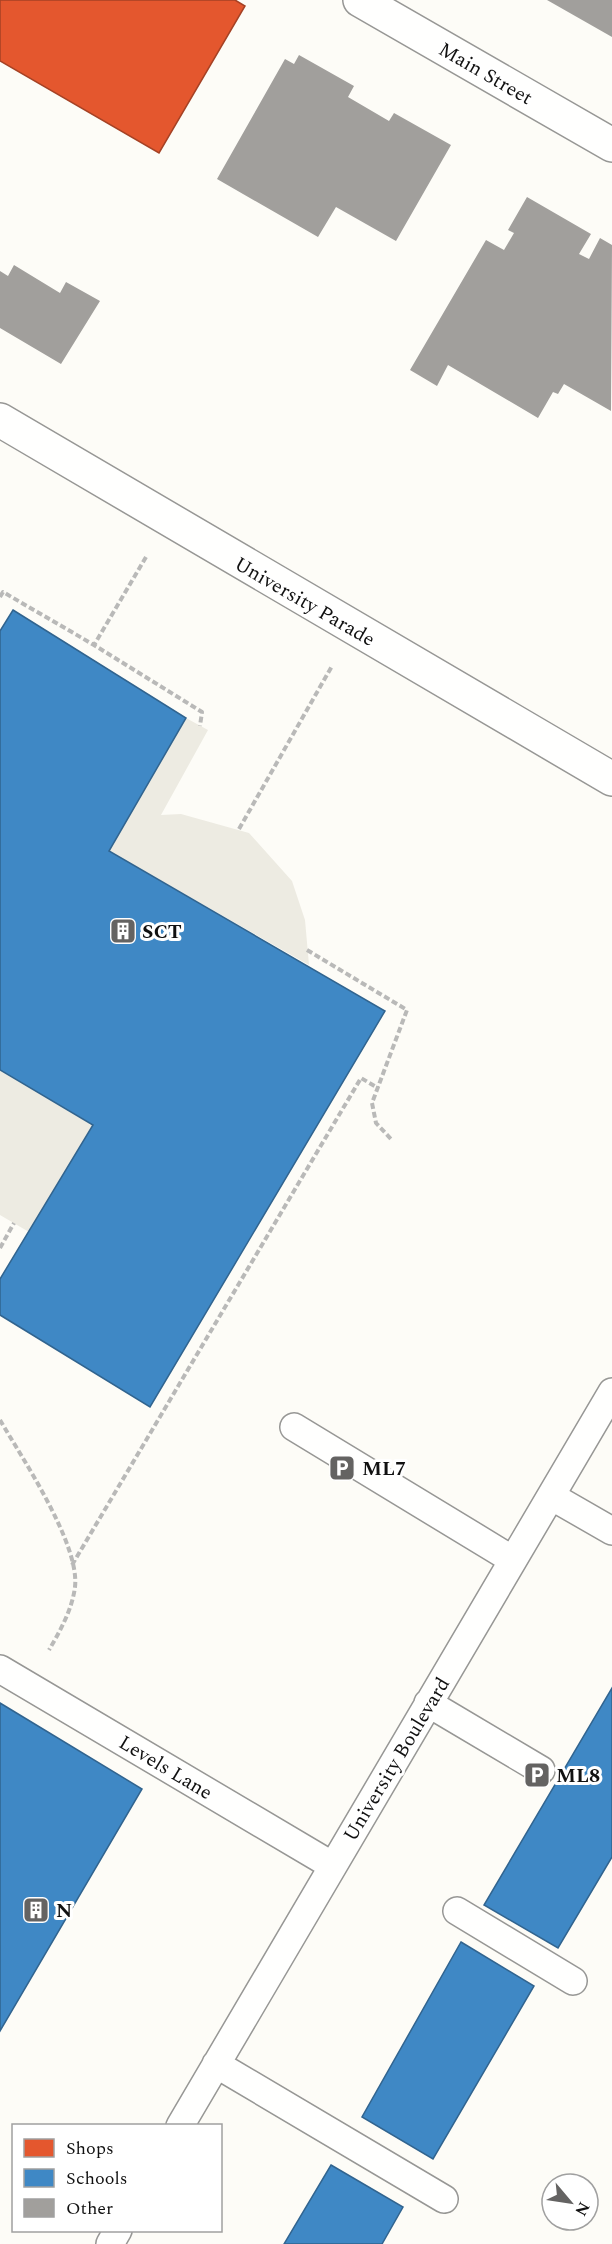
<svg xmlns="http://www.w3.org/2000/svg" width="612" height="2244" font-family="Spectral,serif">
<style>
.plaza{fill:#edebe2}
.shops{fill:#e4572e;stroke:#a54225;stroke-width:1.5}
.schools{fill:#3f88c5;stroke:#31648f;stroke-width:1.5}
.building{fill:#a19f9c}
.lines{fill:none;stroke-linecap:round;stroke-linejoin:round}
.service-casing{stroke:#979795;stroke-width:30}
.minor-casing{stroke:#979795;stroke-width:36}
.tertiary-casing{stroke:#979795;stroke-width:36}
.path{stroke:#b9b9b8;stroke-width:4;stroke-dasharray:6 3;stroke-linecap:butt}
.service{stroke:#fffffe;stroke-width:27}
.minor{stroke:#fffffe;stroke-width:33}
.tertiary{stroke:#fffffe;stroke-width:33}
.labels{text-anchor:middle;stroke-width:6;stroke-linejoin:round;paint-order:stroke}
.street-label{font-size:20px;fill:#111;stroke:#fff}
.poi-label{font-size:20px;font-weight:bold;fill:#111;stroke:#fff;text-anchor:start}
</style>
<rect width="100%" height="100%" fill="#fdfcf7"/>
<!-- plaza -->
<path class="plaza" d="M186,718l22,12 -47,85 20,-1 68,19 43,48 13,39 4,45 -200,-114z
M0,1070l93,55 -64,107 -29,-17z"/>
<!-- shops -->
<path class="shops" d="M0,0h235l10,6 -86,147 -159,-92z"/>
<!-- schools -->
<path class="schools" d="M13,610l173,108 -77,133 276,160 -235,396 -150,-92v-36l93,-154 -93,-55v-439z
M612,1688v169l-54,91 -74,-43z
M0,1703l142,86 -142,242z
M461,1942l73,44 -101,173 -71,-42z
M331,2165l72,42 -21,37h-98z"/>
<!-- building -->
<path class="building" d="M547,0h65v37l-7,-4z
M299,55l55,31 -6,11 41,24 5,-8 57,32 -55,96 -60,-34 -18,30 -101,-58 68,-120 9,5z
M527,197l64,37 -12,20 10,5 11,-21 12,7 -1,166 -47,-27 -6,10 -5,-2 -15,26 -90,-53 -11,21 -27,-16 76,-130 18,10 10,-17 -6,-3z
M14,265l46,28 6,-11 34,19 -39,63 -61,-36v-57l8,5z"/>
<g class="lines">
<defs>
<path id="service" d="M294,1427l219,133
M551,1496l61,35
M0,1669l333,197
M428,1703l113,67
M457,1911l116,70
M216,2064l228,135
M180,2126l432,-734
M110,2244l8,-14"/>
<path id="minor" d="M0,420l612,359"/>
<path id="tertiary" d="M360,0l252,145"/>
</defs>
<!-- service casing -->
<use href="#service" class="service-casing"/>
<!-- minor casing -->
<use href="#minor" class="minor-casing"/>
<!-- tertiary casing -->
<use href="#tertiary" class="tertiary-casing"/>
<!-- path -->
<path class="path" d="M146,557l-52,88 108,67 -2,14
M0,597l3,-5 91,53
M239,829l93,-163
M307,950l100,60 -35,93 4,20 15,16
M0,1248l14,-25
M0,1420c22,38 80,124 75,167 -3,23 -15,44 -26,63
M72,1565l289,-487 17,10"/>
<!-- service -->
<use href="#service" class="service"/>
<!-- minor -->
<use href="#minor" class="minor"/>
<!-- tertiary -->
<use href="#tertiary" class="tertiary"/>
</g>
<!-- icons -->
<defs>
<symbol id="building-square" viewBox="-11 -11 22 22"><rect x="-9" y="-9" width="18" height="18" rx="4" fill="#646362" stroke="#fff"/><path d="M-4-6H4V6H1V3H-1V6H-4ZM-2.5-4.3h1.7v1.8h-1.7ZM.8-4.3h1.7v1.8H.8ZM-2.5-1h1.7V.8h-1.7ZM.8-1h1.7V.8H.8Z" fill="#fff"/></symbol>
<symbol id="parking-square" viewBox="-11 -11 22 22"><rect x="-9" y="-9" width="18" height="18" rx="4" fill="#646362" stroke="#fff"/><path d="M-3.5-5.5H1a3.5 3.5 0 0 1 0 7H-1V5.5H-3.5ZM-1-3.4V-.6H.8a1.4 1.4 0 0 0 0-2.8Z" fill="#fff"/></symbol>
</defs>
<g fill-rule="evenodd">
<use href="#building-square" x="108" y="916" width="30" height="30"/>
<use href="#parking-square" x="327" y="1453" width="30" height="30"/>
<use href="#parking-square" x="522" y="1760" width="30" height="30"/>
<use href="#building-square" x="21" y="1895" width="30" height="30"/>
</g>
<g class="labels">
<!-- street labels -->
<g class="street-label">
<text transform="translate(486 73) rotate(30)" y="7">Main Street</text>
<text transform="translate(305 601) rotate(30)" y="7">University Parade</text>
<text transform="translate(396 1759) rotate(-59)" y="7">University Boulevard</text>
<text transform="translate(166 1767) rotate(31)" y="7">Levels Lane</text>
</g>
<!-- poi labels -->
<g class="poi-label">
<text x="142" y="938">SCT</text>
<text x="362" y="1475">ML7</text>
<text x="556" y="1782">ML8</text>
<text x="56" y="1917">N</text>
</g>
</g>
<!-- legend -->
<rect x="12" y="2124" width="210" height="108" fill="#ffffff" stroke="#a0a0a0" stroke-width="1.5"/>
<rect x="24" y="2139" width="30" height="18" fill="#e4572e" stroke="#a0a0a0" stroke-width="1.5"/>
<text x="66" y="2154" font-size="18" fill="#111111">Shops</text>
<rect x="24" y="2169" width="30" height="18" fill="#3f88c5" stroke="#a0a0a0" stroke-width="1.5"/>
<text x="66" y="2184" font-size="18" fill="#111111">Schools</text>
<rect x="24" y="2199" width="30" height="18" fill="#a19f9c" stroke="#a0a0a0" stroke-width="1.5"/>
<text x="66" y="2214" font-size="18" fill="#111111">Other</text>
<!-- north arrow -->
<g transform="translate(570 2202) rotate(119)"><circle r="28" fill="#ffffff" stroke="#a0a0a0" stroke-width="1.5"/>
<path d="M0-4.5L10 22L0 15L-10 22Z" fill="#646362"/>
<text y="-9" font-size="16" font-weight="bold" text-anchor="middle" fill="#111111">N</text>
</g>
</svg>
